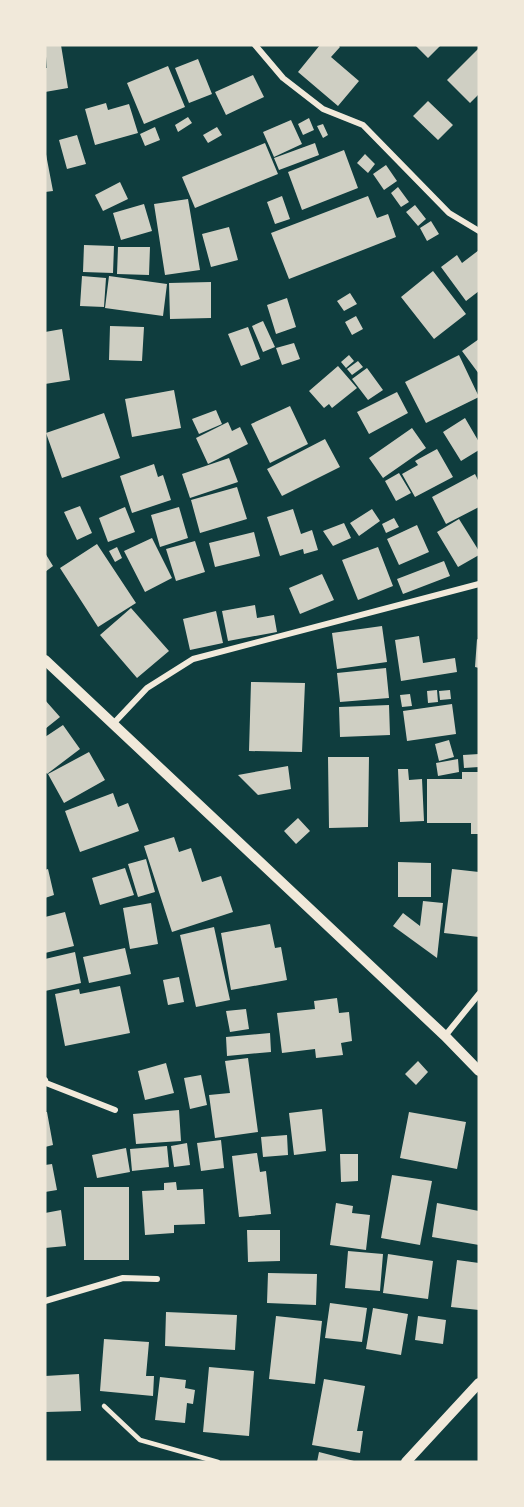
<svg xmlns="http://www.w3.org/2000/svg" width="524" height="1507" font-family="'Alegreya Sans',sans-serif">
<style>
.building{fill:#cfcfc3}
.lines{fill:none;stroke-linecap:round;stroke-linejoin:round}
.service{stroke:#f1e9da;stroke-width:4.5}
.minor{stroke:#f1e9da;stroke-width:6}
.tertiary{stroke:#f1e9da;stroke-width:10}
</style>
<rect width="100%" height="100%" fill="#0f3d3e"/>
<!-- building -->
<path class="building" d="M45,45h16l7,43 -23,4v-24h2z
M320,45h18l2,2 -9,10 28,24 -21,25 -40,-34z
M415,45h26l-13,13z
M479,48v46l-9,9 -23,-23z
M198,59l14,35 -23,9 -14,-35z
M168,66l17,41 -41,17 -17,-41z
M253,75l11,22 -38,18 -11,-23z
M428,101l25,24 -15,15 -25,-24z
M106,103l2,7 21,-6 9,29 -43,12 -10,-36z
M188,117l4,6 -14,9 -3,-7z
M309,118l5,12 -11,5 -5,-11z
M291,120l11,24 -28,13 -11,-25z
M323,124l5,11 -5,3 -6,-12z
M155,127l5,13 -15,6 -5,-12z
M217,127l5,8 -14,8 -5,-8z
M77,135l9,29 -19,5 -8,-29z
M265,143l13,31 -83,34 -13,-31z
M315,143l4,12 -40,15 -5,-12z
M45,149l8,42 -8,1z
M344,150l14,38 -56,22 -14,-38z
M365,154l10,10 -7,9 -11,-10z
M386,165l11,16 -13,9 -11,-16z
M120,182l8,17 -25,12 -8,-16z
M398,187l11,15 -8,5 -10,-14z
M282,196l8,23 -15,5 -8,-22z
M368,196l9,22 11,-4 8,23 -107,42 -18,-46z
M188,199l12,71 -35,5 -11,-71z
M144,204l8,27 -31,9 -8,-27z
M415,205l11,14 -8,7 -12,-14z
M431,221l8,13 -12,7 -7,-13z
M229,227l9,33 -27,7 -9,-33z
M84,245l30,1 -1,27 -30,-1z
M118,247h32l-1,28 -32,-1z
M479,250v41l-13,10 -25,-34 16,-12 5,8z
M433,271l33,43 -32,25 -33,-42z
M82,276l24,2 -2,29 -24,-1z
M109,276l58,8 -4,32 -58,-8z
M211,282v36l-41,1 -1,-36z
M350,293l7,11 -13,7 -7,-10z
M287,298l9,29 -20,7 -9,-29z
M356,316l7,13 -11,6 -7,-13z
M263,321l12,26 -12,5 -11,-26z
M110,326l34,1 -2,34 -33,-1z
M248,327l12,32 -19,7 -13,-32z
M62,329l8,51 -25,4v-52z
M479,339v35l-17,-23z
M294,343l6,16 -18,6 -6,-17z
M349,355l5,6 -8,7 -5,-6z
M459,355l20,42 -53,26 -21,-41z
M358,361l5,6 -11,8 -5,-6z
M338,366l19,22 -25,20 -3,-4 -5,4 -15,-17z
M367,368l16,22 -15,10 -16,-21z
M174,390l7,38 -49,9 -7,-38z
M397,392l11,21 -39,21 -12,-22z
M290,406l18,38 -38,19 -19,-39z
M216,410l6,14 -23,10 -7,-15z
M104,413l16,45 -58,20 -16,-45z
M465,418l14,24v8l-18,11 -18,-29z
M228,422l4,9 8,-4 8,17 -40,20 -12,-26z
M412,428l14,20 -43,30 -14,-20z
M325,439l15,28 -58,29 -15,-27z
M437,449l16,28 -38,20 -13,-23 16,-9 -3,-4z
M229,458l9,24 -48,16 -8,-24z
M154,464l4,13 5,-2 8,25 -39,13 -12,-37z
M399,473l12,20 -15,8 -11,-20z
M475,474l4,8v25l-33,17 -14,-27z
M237,487l10,32 -47,14 -9,-33z
M80,506l12,27 -15,7 -13,-28z
M125,507l10,25 -27,10 -9,-24z
M179,507l9,31 -28,9 -9,-32z
M293,509l8,25 11,-4 6,20 -14,4 -1,-5 -23,7 -13,-39z
M372,509l8,12 -21,15 -9,-13z
M394,518l5,9 -13,6 -4,-9z
M459,519l20,32v4l-21,12 -21,-35z
M344,523l7,15 -18,8 -10,-15z
M417,525l12,27 -30,13 -12,-26z
M254,532l6,24 -45,11 -6,-24z
M152,538l20,40 -27,14 -21,-41z
M195,541l10,31 -29,9 -10,-32z
M97,544l39,59 -38,24 -38,-59z
M117,547l5,11 -7,4 -6,-11z
M378,547l15,39 -35,14 -16,-40z
M45,553l8,13 -8,6z
M444,561l6,15 -47,18 -6,-15z
M322,574l12,26 -34,14 -11,-26z
M255,605l2,13 17,-3 3,17 -49,9 -6,-30z
M131,608l38,43 -32,27 -37,-43z
M216,611l7,32 -33,7 -7,-31z
M382,626l5,36 -50,7 -5,-36z
M419,636l4,27 32,-5 2,14 -56,9 -6,-41z
M477,639l2,1v28l-4,-1z
M386,668l3,30 -49,4 -3,-29z
M251,682l54,1 -3,69 -53,-1z
M437,690l1,12 -10,1 -1,-12z
M450,690l1,9 -11,1 -1,-9z
M410,694l2,12 -10,1 -2,-12z
M45,700l15,17 -15,12z
M452,704l4,30 -49,7 -4,-30z
M389,705l1,30 -50,2 -1,-30z
M63,725l17,24 -33,25 -2,-3v-34z
M449,740l5,17 -15,4 -4,-17z
M89,752l16,28 -41,23 -16,-29z
M479,754v13l-15,1 -1,-13z
M328,757h41l-1,70 -39,1z
M458,759l1,13 -21,4 -2,-13z
M288,766l3,23 -33,6 -20,-20z
M398,769h10l1,11 13,-1 2,42 -24,1z
M462,772h16l1,62h-8v-11h-44v-44h35z
M113,793l5,14 10,-4 11,28 -59,21 -15,-41z
M298,818l12,13 -14,13 -12,-13z
M174,837l5,15 12,-4 11,34 19,-6 12,36 -61,20 -28,-86z
M146,859l9,33 -17,5 -10,-33z
M398,862l33,1v34h-33z
M125,868l9,27 -34,10 -8,-27z
M48,869l6,26 -9,3v-28z
M452,869l27,3v65l-35,-4z
M423,901l20,2 -6,55 -44,-32 10,-13 17,13z
M151,903l7,41 -28,5 -7,-41z
M65,912l9,34 -29,7v-36z
M270,924l5,24 6,-1 6,33 -56,10 -10,-57z
M214,927l16,73 -34,7 -16,-72z
M125,948l6,26 -42,9 -6,-26z
M75,952l6,31 -36,8v-32z
M179,977l5,25 -16,3 -5,-25z
M120,986l10,47 -65,13 -10,-52 24,-5 1,5z
M337,998l2,15 10,-1 3,29 -11,2 2,12 -27,3 -1,-9 -33,4 -5,-40 38,-4 -1,-8z
M246,1009l3,20 -19,3 -4,-21z
M270,1033l1,19 -44,4 -1,-19z
M248,1058l10,74 -43,6 -6,-43 21,-2 -5,-32z
M418,1061l10,11 -12,13 -11,-11z
M166,1063l8,30 -29,7 -7,-29z
M201,1075l6,30 -17,4 -6,-31z
M322,1109l4,42 -32,4 -5,-42z
M179,1110l2,31 -45,3 -3,-30z
M45,1112h2l6,33 -8,2z
M409,1112l57,10 -9,47 -57,-11z
M287,1135l1,20 -25,2 -2,-20z
M221,1140l3,28 -23,3 -4,-28z
M187,1143l3,22 -16,2 -3,-21z
M167,1146l2,21 -37,4 -2,-22z
M126,1148l4,24 -33,6 -5,-23z
M257,1153l3,19 6,-1 5,43 -32,3 -7,-61z
M340,1154h18v27l-17,1z
M52,1164l5,26 -12,2v-27z
M392,1175l40,6 -12,64 -39,-7z
M176,1182l1,8 26,-1 2,35 -31,1v8l-29,2 -3,-44 22,-1v-7z
M84,1187h45v73h-45z
M336,1203l17,3 -1,7 18,2 -4,35 -36,-5z
M437,1203l42,8v34l-47,-8z
M61,1210l5,36 -21,2v-35z
M247,1230h33v31l-32,1z
M348,1251l35,3 -3,37 -35,-3z
M388,1254l45,7 -5,38 -45,-6z
M457,1260l22,3v47l-28,-3z
M268,1273l49,1 -1,31 -49,-2z
M330,1303l37,5 -5,34 -37,-4z
M373,1308l35,6 -7,41 -35,-6z
M166,1312l71,3 -2,35 -70,-4z
M276,1316l46,5 -7,63 -46,-5z
M418,1316l28,4 -3,24 -28,-4z
M104,1339l45,3 -3,34h8l-1,20 -53,-5z
M209,1367l45,4 -5,65 -46,-4z
M79,1374l2,37 -36,1v-36z
M160,1377l26,3 -1,8 10,2 -2,14 -6,-1 -2,20 -30,-3z
M324,1379l41,7 -8,45h6l-3,22 -48,-8z
M319,1452l35,9v1h-37z"/>
<g class="lines">
<!-- service -->
<path class="service" d="M104,1406l36,34 78,22"/>
<!-- minor -->
<path class="minor" d="M255,45l28,33 40,31 40,16 86,88 30,18
M113,724l34,-36 46,-29 286,-75
M445,1036l34,-42
M45,1080l1,3 69,27
M45,1301l78,-23 34,1"/>
<!-- tertiary -->
<path class="tertiary" d="M45,660l400,376 34,35
M406,1462l73,-79"/>
</g>
<!-- border -->
<rect width="524" height="1507" fill="none" stroke="#f1e9da" stroke-width="93"/>
</svg>
